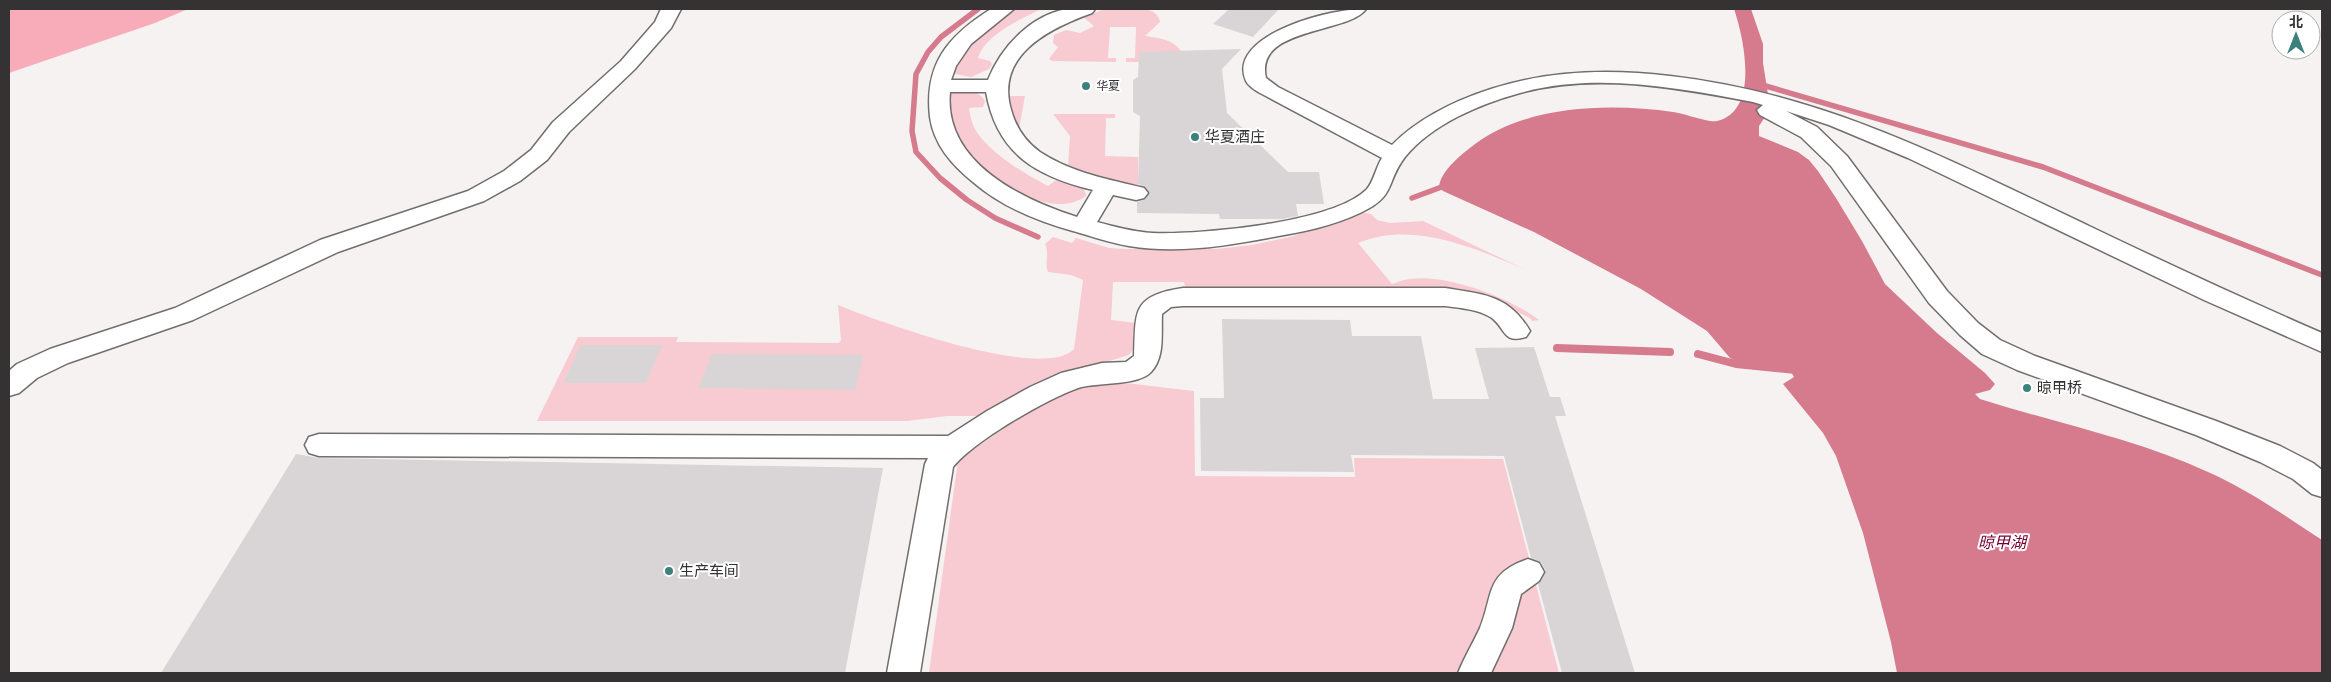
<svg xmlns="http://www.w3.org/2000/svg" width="2331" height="682" font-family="'Noto Sans','Noto Sans SC',sans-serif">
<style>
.green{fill:#f8cad1}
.forest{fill:#f8acb9}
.water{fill:#d67b8d}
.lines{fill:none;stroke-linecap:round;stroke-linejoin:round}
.stream-far1{stroke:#d67b8d;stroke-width:5.5}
.stream{stroke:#d67b8d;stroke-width:8}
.building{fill:#d9d5d6}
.street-casing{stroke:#726e6e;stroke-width:3}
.street{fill:#fff;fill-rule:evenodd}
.poi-dot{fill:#3b827c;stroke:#fff;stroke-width:2}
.labels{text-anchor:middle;stroke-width:4;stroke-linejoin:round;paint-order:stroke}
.far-poi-label{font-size:12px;fill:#343233;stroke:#fff;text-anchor:start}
.poi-label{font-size:15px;fill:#343233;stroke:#fff;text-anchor:start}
.water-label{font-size:16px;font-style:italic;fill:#75002e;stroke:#fff}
</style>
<rect width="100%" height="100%" fill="#f6f2f2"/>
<!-- green -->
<path class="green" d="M1017,9h24c-21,11 -55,25 -63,49l12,3 2,3 -3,5 -18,8 -16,-3c1,-27 41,-53 62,-65z
M1105,9c15,0 52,-7 55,13l-15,14c13,2 28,3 36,15l-42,11h-13v-4h9l1,-31h-26l-2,31h8v4l-64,-1 -3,-2 9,-12 -5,-4 1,-8 12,-5 14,3 14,-7 -11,-9z
M952,91c13,0 26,-2 33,10l-2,6 -14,1c1,6 2,13 5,19 11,23 52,48 74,59l11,-8c10,3 26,5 27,18 -37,26 -96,-17 -119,-45 -9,-11 -15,-25 -18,-38 -1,-8 -3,-15 3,-22z
M1010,96h15l-6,33 -8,-16z
M1053,114h62v4h-9l-1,38 33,1v28l-41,-7 -29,-11 2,-31z
M1360,212l11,2 6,6 13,3 33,-2 103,49c-51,-22 -113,-50 -168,-27l34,41c6,-2 13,-5 19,-5 37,-5 99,19 128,41l-7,1 -2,-3 -38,-18 -306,-7 -2,-11h-71l-2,38 25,3v21l-7,11 -36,11 -108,50h-38l-40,5h-370l41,-84h100l-2,5 163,1 2,-3 -3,-35c39,16 205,77 236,44l9,-69 -12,-5 -23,-3c-4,-9 2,-18 -3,-28l8,-7 19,6 4,-5 33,10 16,1h92l35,-4 42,-9z
M1117,382l77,9 1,85 160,1 -1,-19 149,1 56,214h-630l29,-213 86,-59 39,-16z"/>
<!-- forest -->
<path class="forest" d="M9,9h179l-33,14 -146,50z"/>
<!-- water -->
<path class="water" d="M1734,9h17l12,35v19l5,31 -3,23 -6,9v10l39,16 11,8 9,11 18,27 26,43 23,43 52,49 48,40 10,11 -5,6 -15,4 5,5c76,24 156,40 228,73 41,18 77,44 114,68v133h-425l-6,-31 -28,-109 -27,-77 -13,-23 -40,-49 11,-7 -6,-10 -47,-4 -11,-5 -23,-27 -66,-42 -107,-57 -91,-41 -4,-4c2,-17 23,-33 36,-43 52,-39 135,-41 198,-32 10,1 36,11 44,9 43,-10 27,-83 17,-112z"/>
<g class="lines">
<!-- stream-far1 -->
<path class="stream-far1" d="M978,9l-37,28 -13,15 -12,22 -4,57 4,21 24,26 27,22 28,18 43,19
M1759,84l284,83 279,108
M1412,198l35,-13"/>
<!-- stream -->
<path class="stream" d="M1557,348l113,4
M1698,354l38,10 60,6"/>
</g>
<!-- building -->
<path class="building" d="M1229,9h50l-26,28 -40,-13z
M1241,49l-19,20 5,44 61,59h31l5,32h-28l2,12 -16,3h-62l-1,-5 -82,-1v-11l8,-3 5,-6 -5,-6 -7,-3 2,-68 -7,-4v-32l5,-3 1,-25z
M1222,319l128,1 2,16h69l12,63h56l-14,-51 59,-1 16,50h10l6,19h-11l80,257h-73l-24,-89 8,-13 -5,-9 -10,-4 -27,-102 -153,-1 3,17 -153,-1 -1,-73h24z
M581,345h81l-16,38h-83z
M712,354l151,1 -8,35 -157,-2z
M296,454l23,4 564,10 -38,205h-684z"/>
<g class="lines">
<defs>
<path id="street" d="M661,9h20l-10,19 -36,41 -66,63 -22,28 -27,21 -36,20 -146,51 -145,68 -125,43 -31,15 -18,15 -10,3v-25l8,-7 33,-15 125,-41 145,-68 148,-49 36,-20 27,-21 22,-28 68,-61 34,-39z
M991,9h23l-43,35 -15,22 -5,14h37c13,-33 43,-65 79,-71 9,-2 19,-1 28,0l-3,4c-44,16 -99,43 -80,100 5,16 14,29 28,39 32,21 68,27 104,36l4,5 -4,5 -8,2 -23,-5 -16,27c19,5 37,10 56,11 47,2 181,-10 214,-44 7,-8 9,-22 15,-31l-118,-63c-6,-3 -15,-8 -18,-14 -21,-47 90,-74 120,-72 -18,25 -112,18 -100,69l12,9 114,58c27,-27 62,-44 99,-56 58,-19 119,-20 179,-13 156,18 279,84 419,150 77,37 155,73 233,107v19l-118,-52 -296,-142 -79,-33 -43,-14 31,16 30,29 100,135 31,32 22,17 35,16 181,65 64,25 33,17 9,7v27l-10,-3 -19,-15 -33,-17 -64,-27 -179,-65 -35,-16 -22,-19 -31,-32 -98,-137 -30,-29 -41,-22 -3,-5 6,-5 -10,-3c-75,-14 -157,-30 -233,-9 -40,11 -88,31 -115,64 -20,26 -8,39 -45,56 -27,13 -58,19 -87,24 -47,9 -96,17 -144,9 -19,-3 -38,-10 -56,-15 -36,-10 -71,-24 -100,-49 -21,-17 -39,-37 -43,-65 -6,-53 18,-81 61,-108zM950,92h36c11,62 50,84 107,98l-16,27c-56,-18 -134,-55 -127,-125z
M1183,288h262c38,6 64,7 85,43l-4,6c-23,7 -20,-8 -34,-19 -14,-9 -32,-10 -47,-12h-262l-12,1 -9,7c-1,20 3,43 -11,58 -13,14 -54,10 -73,16 -33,12 -104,53 -125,79l-33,206h-33l38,-209 3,-6 -609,-2 -10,-3 -4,-8 4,-8 10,-3 629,2 39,-25 43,-24 31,-14 41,-10 24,-1 8,-6c2,-45 -3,-60 49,-68z
M1528,559l11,4 5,9 -5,9 -18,13 -9,34 -21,45h-33c6,-15 15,-30 22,-45 14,-35 5,-54 48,-69z"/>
</defs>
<!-- street casing -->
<use href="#street" class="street-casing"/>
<!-- street -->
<use href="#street" class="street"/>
</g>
<!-- markers -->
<g class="poi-dot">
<circle cx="1086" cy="86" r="5"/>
<circle cx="1195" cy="137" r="5"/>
<circle cx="2027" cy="388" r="5"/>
<circle cx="669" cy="571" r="5"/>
</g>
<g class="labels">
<!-- far-poi labels -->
<g class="far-poi-label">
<text x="1096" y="90">华夏</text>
</g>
<!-- poi labels -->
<g class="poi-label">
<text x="1205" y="142">华夏酒庄</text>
<text x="2037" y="393">晾甲桥</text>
<text x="679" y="576">生产车间</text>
</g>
<!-- water labels -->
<g class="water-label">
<text x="2002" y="548">晾甲湖</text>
</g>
</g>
<!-- border -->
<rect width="2331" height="682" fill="none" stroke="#343233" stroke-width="20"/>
<!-- north arrow -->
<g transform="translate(2296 35)"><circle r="24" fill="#ffffff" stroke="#aeadad"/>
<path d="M0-4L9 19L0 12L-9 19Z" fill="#3b827c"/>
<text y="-8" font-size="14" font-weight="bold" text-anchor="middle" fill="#343233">北</text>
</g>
</svg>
